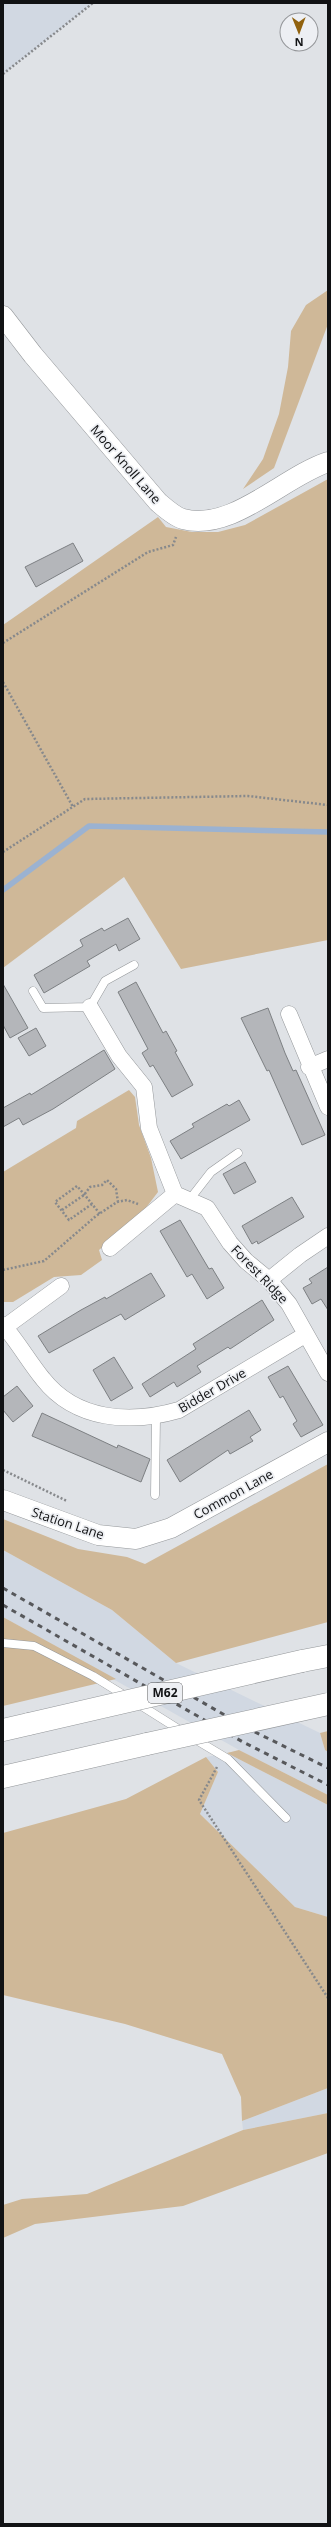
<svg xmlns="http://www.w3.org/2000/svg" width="331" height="2527" font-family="'Open Sans',sans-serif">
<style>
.built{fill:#d1d8e2}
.green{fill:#cfb898}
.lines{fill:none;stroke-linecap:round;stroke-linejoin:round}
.stream{stroke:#9bb2d1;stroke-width:5.5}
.building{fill:#b4b6ba;stroke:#7d8083}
.service-casing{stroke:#94979a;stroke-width:9}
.minor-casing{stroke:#94979a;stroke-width:17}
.tertiary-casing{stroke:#94979a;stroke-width:21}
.motorway-casing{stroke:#94979a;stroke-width:23}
.path{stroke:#87898c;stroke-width:2.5;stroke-dasharray:2 2;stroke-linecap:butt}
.service{stroke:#fff;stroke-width:8}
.minor{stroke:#fff;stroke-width:16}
.tertiary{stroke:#fff;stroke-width:20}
.motorway{stroke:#fff;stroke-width:22}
.rail{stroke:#57585b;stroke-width:3;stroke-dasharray:5 5;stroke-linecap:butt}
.motorway-bridge-casing{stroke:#94979a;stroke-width:23;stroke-linecap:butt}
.motorway-bridge{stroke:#fff;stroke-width:22}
.labels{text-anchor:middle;stroke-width:3.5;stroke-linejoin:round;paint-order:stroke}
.shield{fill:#edeff3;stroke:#535457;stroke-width:1}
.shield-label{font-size:12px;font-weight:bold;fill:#111214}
.street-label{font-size:13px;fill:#111214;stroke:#edeff3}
</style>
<rect width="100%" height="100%" fill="#dfe2e6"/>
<!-- built -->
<path class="built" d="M3,3h90l-90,71z
M3,1550l109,60 64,53 144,70 5,17 3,2v43l-89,-45 -236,-133z
M227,1753l101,52v112l-33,-10 -95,-93 18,-42 -12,-15z
M328,2088v25l-85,17 -1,-9z"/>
<!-- green -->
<path class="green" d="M328,290v34l-54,144 -31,21 20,-30 16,-45 9,-47 3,-36 15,-26z
M328,479v461l-147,29 -57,-92 -121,91v-343l155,-108 8,10 26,5h26l27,-7z
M129,1090l6,7 4,28 12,33 7,34 -16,21 -43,37 3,10 -21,15 -27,2 -41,25h-10v-130l73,-44 1,-7z
M328,1464v158l-152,41 -64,-53 -109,-60v-31l75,30 49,8 18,7z
M3,1617l113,62 -113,27z
M328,1731v21l-3,-2 -5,-17z
M239,1750l89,45v10l-101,-52z
M206,1757l12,15 -18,42 95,93 33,10v171l-86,33 -1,-24 -19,-43 -97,-30 -122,-29v-162l123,-34z
M328,2113v40l-145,53 -148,18 -32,14v-33l19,-6 65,-5 156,-64z"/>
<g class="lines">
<!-- stream -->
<path class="stream" d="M3,890l86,-64 239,6"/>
</g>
<!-- building -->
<path class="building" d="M73,543l10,18 -47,26 -11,-20z
M128,918l12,21 -21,12 -3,-7 -29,17 3,5 -46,27 -10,-18 49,-29 -3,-6 22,-12 2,3z
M136,982l27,51 3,-2 11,20 -2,1 18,33 -21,12 -19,-32 -3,2 -8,-14 6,-4 -30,-57z
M3,984l25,44 -18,10 -7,-13z
M268,1008l17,45 8,18 3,-1 29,65 -23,10 -33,-75 -2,1 -26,-53z
M36,1028l10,18 -17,10 -11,-18z
M104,1050l11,19 -62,40 -30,16 -4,-7 -16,9v-19l27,-15 1,2z
M239,1100l11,20 -69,39 -11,-18 24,-14 -2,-3 35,-20 2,2z
M245,1162l11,20 -22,12 -11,-20z
M292,1197l12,20 -46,27 -1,-3 -5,3 -10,-18z
M180,1220l29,49 3,-1 12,20 -17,11 -15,-25 -5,3 -27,-46z
M328,1267v43l-7,-11 -9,5 -9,-16 9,-5 -3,-4z
M151,1273l14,23 -40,24 -4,-6 -72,39 -11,-17 43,-26 24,-13 1,2z
M262,1300l12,20 -44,29 -2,-2 -31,19 4,6 -24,15 -3,-5 -24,15 -8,-13 54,-35 -3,-5z
M114,1357l19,31 -22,13 -18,-31z
M288,1366l35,59 -22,12 -8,-13 4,-3 -14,-25 -3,2 -12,-21z
M17,1386l16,20 -20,16 -10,-12v-13z
M249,1410l12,20 -11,7 3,4 -23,13 -2,-4 -48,32 -13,-22z
M42,1413l75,35 1,-3 32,14 -9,23 -109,-46z"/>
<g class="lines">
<defs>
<path id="service" d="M33,991l10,17 47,-1 15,-26 29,-16
M190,1199l21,-27 27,-19
M155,1495l1,-78
M3,1643l31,3 59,30 34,21
M137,1703l46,29
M193,1738l35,21 58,59"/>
<path id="minor" d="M90,1007l29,49 25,31 5,41 26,66 32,14 23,35 16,18 23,19 20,24 39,69
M289,1014l39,93
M309,1067l19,-8
M110,1248l65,-54
M269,1280l31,-25 28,-19
M3,1325c15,17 26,37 40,54 33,42 88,45 136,31l126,-75
M5,1327l56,-41"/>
<path id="tertiary" d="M3,316l30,39 125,147c7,6 17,15 25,17 49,13 100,-42 145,-57
M3,1500l95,35 38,4 35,-11 157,-86"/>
<path id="motorway" d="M302,1661l26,-5
M3,1730l26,-6
M3,1777l144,-33"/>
</defs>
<!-- service casing -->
<use href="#service" class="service-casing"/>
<!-- minor casing -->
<use href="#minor" class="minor-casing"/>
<!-- tertiary casing -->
<use href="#tertiary" class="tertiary-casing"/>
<!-- motorway casing -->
<use href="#motorway" class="motorway-casing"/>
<!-- path -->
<path class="path" d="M3,74l90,-71
M3,643l145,-91 25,-7 3,-8
M3,682l70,125
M3,852l82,-53 163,-3 80,9
M92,1204l-23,16 -14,-18 22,-16c8,9 15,18 23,28
M62,1210l22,-15 6,-8 12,-2 5,-5 9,9 2,13
M3,1270l41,-9 52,-45 21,-14 10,-2 11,4
M3,1470l64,31
M217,1767l-18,33 129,198"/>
<!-- service -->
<use href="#service" class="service"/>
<!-- minor -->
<use href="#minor" class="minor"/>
<!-- tertiary -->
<use href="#tertiary" class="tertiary"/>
<!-- motorway -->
<use href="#motorway" class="motorway"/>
<!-- rail -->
<path class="rail" d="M3,1588l246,141 79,39
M3,1605l240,137 85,43"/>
<defs>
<path id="motorway-bridge" d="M29,1724l273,-63
M147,1744l181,-40"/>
</defs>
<!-- motorway-bridge casing -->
<use href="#motorway-bridge" class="motorway-bridge-casing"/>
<!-- motorway-bridge -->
<use href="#motorway-bridge" class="motorway-bridge"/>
</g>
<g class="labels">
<!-- shield labels -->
<rect class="shield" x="148" y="1683" width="34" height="20" rx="3"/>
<g class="shield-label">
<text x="165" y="1697">M62</text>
</g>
<!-- street labels -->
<g class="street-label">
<text transform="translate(126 464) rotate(49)" y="5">Moor Knoll Lane</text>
<text transform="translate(260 1274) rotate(46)" y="5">Forest Ridge</text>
<text transform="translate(212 1390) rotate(-30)" y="5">Bidder Drive</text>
<text transform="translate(233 1494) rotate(-29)" y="5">Common Lane</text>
<text transform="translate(68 1523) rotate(18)" y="5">Station Lane</text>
</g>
</g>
<!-- border -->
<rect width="331" height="2527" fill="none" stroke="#111214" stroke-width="8"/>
<!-- north arrow -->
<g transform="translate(299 32) rotate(179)"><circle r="19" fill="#edeff3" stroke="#95979a"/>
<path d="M0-3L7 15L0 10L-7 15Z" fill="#91620e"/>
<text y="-6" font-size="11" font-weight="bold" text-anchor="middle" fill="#111214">N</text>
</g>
</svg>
